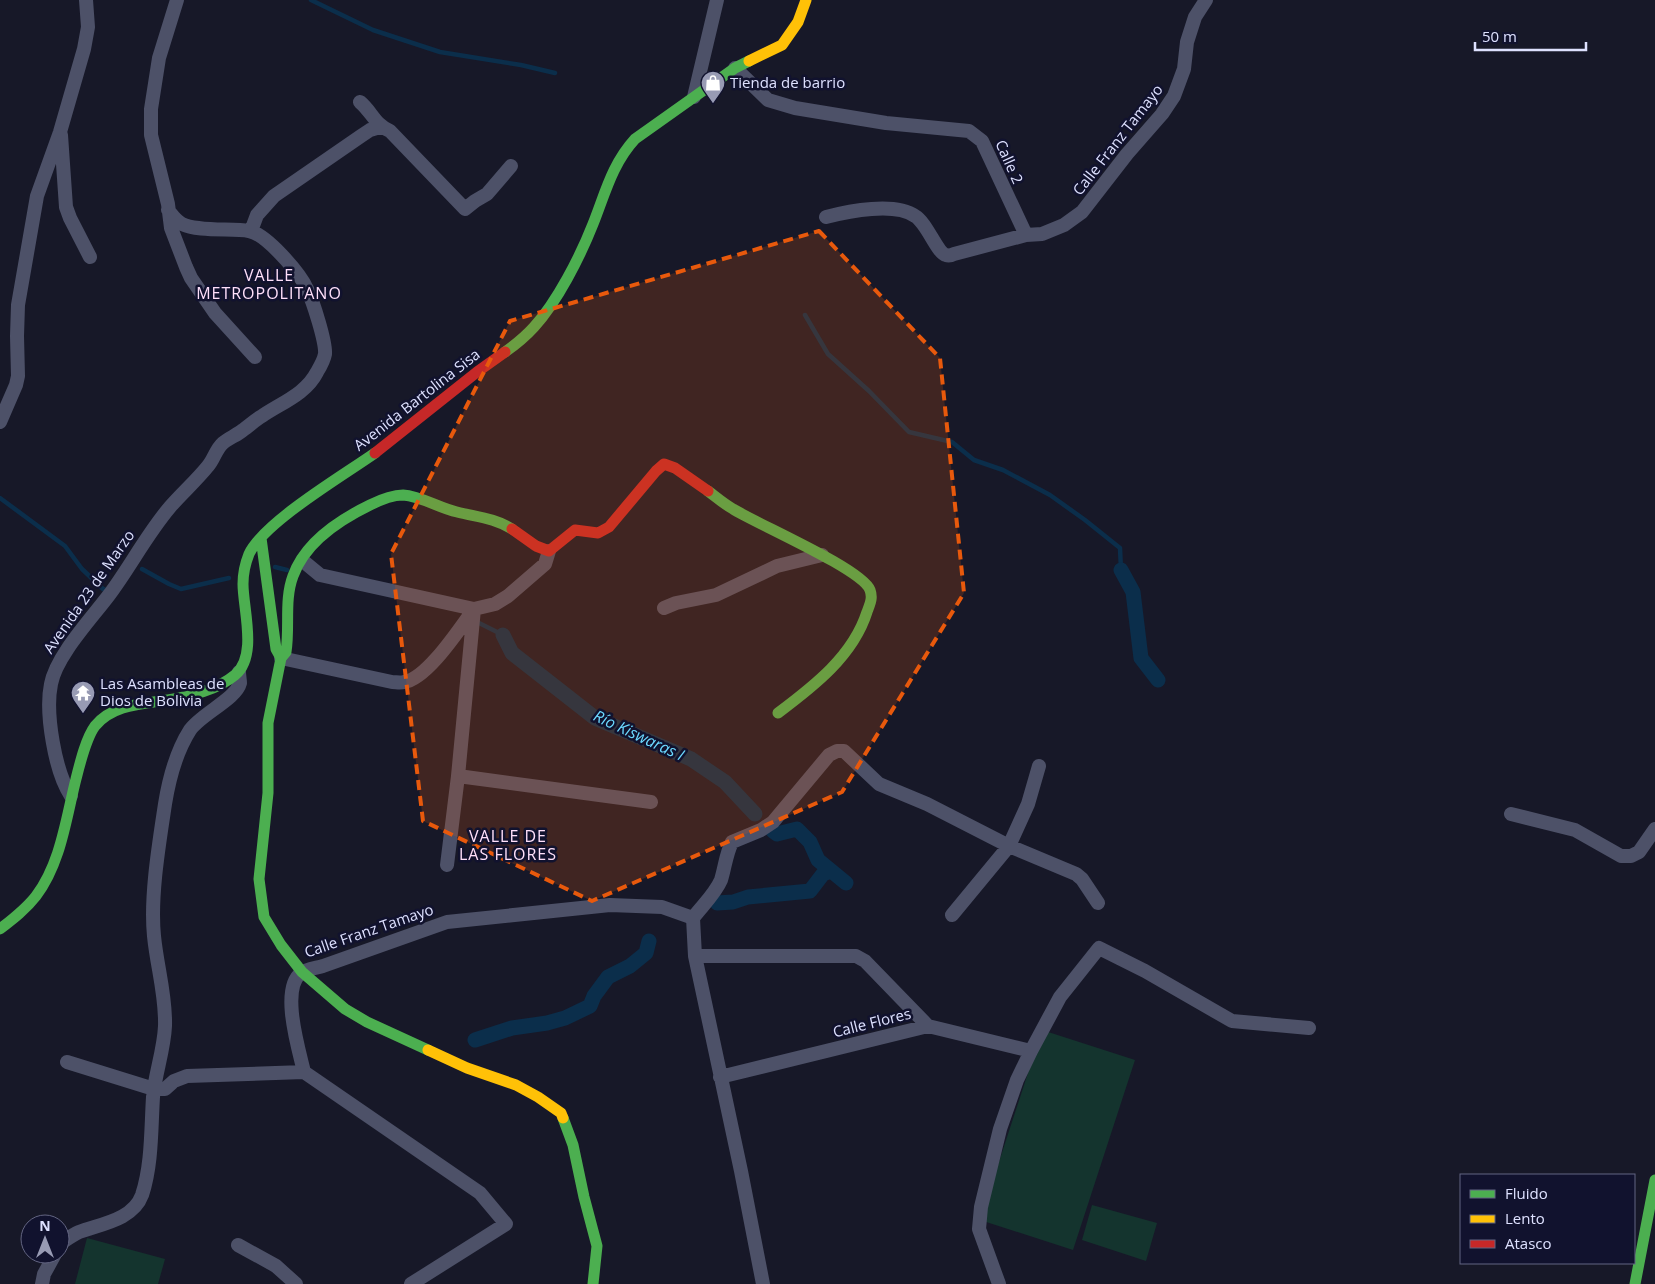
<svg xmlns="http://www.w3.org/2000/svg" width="1655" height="1284" font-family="'Open Sans',sans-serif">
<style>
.green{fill:#14342e}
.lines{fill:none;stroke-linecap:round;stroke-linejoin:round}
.stream{stroke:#0b2e4b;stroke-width:4.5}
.canal{stroke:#0b2e4b;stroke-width:15}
.street{stroke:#4d5168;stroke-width:14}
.fast{stroke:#4caf50;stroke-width:11}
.slow{stroke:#ffc107;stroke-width:11}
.jam{stroke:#c62828;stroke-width:11}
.marked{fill:#e8590c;fill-opacity:0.2;stroke:#e8590c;stroke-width:4;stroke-dasharray:10 6;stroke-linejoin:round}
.labels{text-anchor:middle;stroke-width:5;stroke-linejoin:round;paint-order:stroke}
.poi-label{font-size:15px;fill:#dee1ff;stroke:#11122e;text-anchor:start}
.street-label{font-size:15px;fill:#dee1ff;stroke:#11122e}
.neighbourhood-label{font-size:16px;letter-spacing:1px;fill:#ffe0fa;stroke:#11122e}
.water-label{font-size:16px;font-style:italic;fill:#6cd9ff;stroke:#11122e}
</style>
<rect width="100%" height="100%" fill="#171828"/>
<!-- green -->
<path class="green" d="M1042,1030l93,30 -62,190 -93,-30z
M1092,1205l65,18 -11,38 -64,-21z
M87,1238l78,21 -7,25h-83z"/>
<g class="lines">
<!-- stream -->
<path class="stream" d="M311,0l62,30 67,22 81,13 34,8
M805,315l23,39 41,37 40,41 43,10 22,18 29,10 47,25 35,25 35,28 1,22
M0,498l65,48 17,23 21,20 3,1
M275,567l12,3
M142,569l27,15 12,5 48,-11
M479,623l24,12"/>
<!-- canal -->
<path class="canal" d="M1121,570l12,22 8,66 17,22
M503,635l9,18 83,65 96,41 34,23 30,32
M773,831l4,3 20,-5 13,13 8,18 28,23
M717,903l16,-1 15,-5 62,-6 13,-17 8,-3
M475,1040l37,-12 35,-5 18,-5 25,-12 4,-10 14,-19 22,-11 16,-13 3,-12"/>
<!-- street -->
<path class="street" d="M177,0l-18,58 -8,51v26l17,69 3,24 15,39 5,11 24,35 40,44
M735,68l33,32 27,8 91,15 83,8 13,10 44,94
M694,97l23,-97
M360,102c12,10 15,23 30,29l75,78 10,-8 12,-7 24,-28
M61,135l5,72 4,11 20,39
M826,217c23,-6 69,-15 89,-1 12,7 22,37 31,39 3,1 6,0 8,-1l72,-19 16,-1 22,-9 18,-13 45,-58 35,-40 12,-18 10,-27 3,-27 8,-25 11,-17
M251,231l6,-16 17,-19 87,-60 9,-6 10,-3
M0,422l16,-37 2,-9 -1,-40 1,-31 19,-109 23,-64 24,-83 4,-22 -2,-27
M303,561l17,14 154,34 21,-5 13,-8 37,-32 4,-13
M664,608l12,-5 40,-8 61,-29 45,-11
M281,658l111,24c4,0 8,1 12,0 23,-3 56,-54 70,-73
M458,776l193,26
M71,796c-16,-24 -26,-83 -20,-112 5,-28 40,-65 58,-89 21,-28 38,-61 61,-88 12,-14 26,-26 38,-41 6,-7 8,-17 15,-23 6,-5 14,-8 20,-13 6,-4 12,-10 19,-14 19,-13 44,-22 55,-44 3,-5 7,-12 8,-18 1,-12 -12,-53 -18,-65 -7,-16 -41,-55 -58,-58 -17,-3 -51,1 -67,-7 -6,-3 -10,-9 -14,-14
M1511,814l64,16 46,26h10l8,-4 16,-23
M447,865l11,-89 16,-167
M952,915l57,-69 19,-42 11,-38
M695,956h161l9,5 63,65
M67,1062l87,27h11l9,-8 13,-5 117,-4 176,121 26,31 -95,60
M304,1072c-5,-22 -24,-83 -3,-99 5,-4 15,-5 22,-7l124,-44 163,-17 52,2 31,11
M720,1077l208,-51 103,25
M60,1244c6,-4 12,-9 19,-12 21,-8 54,-12 63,-37 10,-30 9,-66 11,-98 2,-23 11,-47 12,-71 1,-31 -8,-59 -11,-90 -4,-39 5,-92 11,-132 4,-25 11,-52 25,-74 11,-16 46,-31 50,-47 0,-3 -1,-8 -1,-11
M238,1245l38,21 20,18
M42,1284l2,-10 11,-20
M763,1284l-22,-113 -46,-215 -2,-38c9,-12 22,-24 28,-38 4,-13 5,-26 11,-38l29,-12 12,-8 56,-67 8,-4h7l35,33 48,20 82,42 67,28 6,5 16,24
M999,1284l-20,-55 2,-22 19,-78 17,-49 14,-29 29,-54 39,-49 46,23 87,50 77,7"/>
<!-- fast -->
<path class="fast" d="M505,352c10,-7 20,-15 29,-25 23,-25 46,-70 59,-103 12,-30 19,-60 42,-85l100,-71 14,-7
M708,491c8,6 16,13 25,18 24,15 129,60 137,81 3,8 0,14 -3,22 -14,44 -53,74 -89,101
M261,538l15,111 5,9 -13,65v70l-9,86 5,38 17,28 21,27 43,37 22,13 61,28
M281,658l5,-6c4,-25 -2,-52 7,-76 12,-34 46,-56 77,-71 10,-5 22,-10 33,-10 18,1 36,13 54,17 20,5 38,6 55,17
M0,929c13,-10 26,-20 36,-33 25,-33 30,-78 40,-117 4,-16 10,-41 19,-53 18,-22 48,-22 73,-26 23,-4 49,-10 67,-25 23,-19 8,-66 8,-91 0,-10 2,-20 6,-30 15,-32 95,-79 126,-101
M563,1118l10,27 11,52 13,49 -4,38
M1635,1284l20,-104"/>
<!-- slow -->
<path class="slow" d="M749,61l33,-16 16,-23 8,-22
M428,1050l39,18 49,17 22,12 23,16 2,5"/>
<!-- jam -->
<path class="jam" d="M375,453l102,-81 28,-20
M512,529l24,17 13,5 26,-21 23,3 11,-6 47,-56 8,-7 11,4 33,23"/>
</g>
<!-- marked area -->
<path class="marked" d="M819,231l121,127 24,235 -122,199 -250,109 -169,-80 -32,-267 119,-233z"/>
<!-- icons -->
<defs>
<symbol id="shop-pin" viewBox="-11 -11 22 30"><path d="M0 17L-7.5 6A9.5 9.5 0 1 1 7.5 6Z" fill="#989bb4" stroke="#11122e"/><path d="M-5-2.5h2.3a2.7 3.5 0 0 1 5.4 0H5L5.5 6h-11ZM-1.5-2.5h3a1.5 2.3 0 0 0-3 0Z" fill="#fff"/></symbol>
<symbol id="temple-pin" viewBox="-11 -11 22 30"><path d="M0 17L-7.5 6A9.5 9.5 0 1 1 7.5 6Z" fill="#989bb4" stroke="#11122e"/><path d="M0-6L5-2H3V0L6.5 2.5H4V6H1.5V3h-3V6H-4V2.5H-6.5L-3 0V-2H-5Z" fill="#fff"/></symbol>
</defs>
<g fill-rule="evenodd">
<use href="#shop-pin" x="699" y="69" width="28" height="38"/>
<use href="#temple-pin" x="69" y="679" width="28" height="38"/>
</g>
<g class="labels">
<!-- poi labels -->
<g class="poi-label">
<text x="730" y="88">Tienda de barrio</text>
<text x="100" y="689">Las Asambleas de<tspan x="100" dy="17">Dios de Bolivia</tspan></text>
</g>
<!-- street labels -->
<g class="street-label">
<text transform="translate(1118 140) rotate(-52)" y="5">Calle Franz Tamayo</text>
<text transform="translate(1009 162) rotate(66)" y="5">Calle 2</text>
<text transform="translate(417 400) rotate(-38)" y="5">Avenida Bartolina Sisa</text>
<text transform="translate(89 592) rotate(-55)" y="5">Avenida 23 de Marzo</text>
<text transform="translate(369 931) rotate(-19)" y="5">Calle Franz Tamayo</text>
<text transform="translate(872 1023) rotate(-14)" y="5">Calle Flores</text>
</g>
<!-- neighbourhood labels -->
<g class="neighbourhood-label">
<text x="269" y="281">VALLE<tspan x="269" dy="18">METROPOLITANO</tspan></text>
<text x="508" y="842">VALLE DE<tspan x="508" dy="18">LAS FLORES</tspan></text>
</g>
<!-- water labels -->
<g class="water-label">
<text transform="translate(639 735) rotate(25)" y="6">Río Kiswaras I</text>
</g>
</g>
<!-- legend -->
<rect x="1460" y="1174" width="175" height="90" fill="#11122e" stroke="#636582"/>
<rect x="1470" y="1190" width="25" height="8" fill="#4caf50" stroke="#636582"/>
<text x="1505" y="1199" font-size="15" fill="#dee1ff">Fluido</text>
<rect x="1470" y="1215" width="25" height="8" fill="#ffc107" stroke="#636582"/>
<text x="1505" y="1224" font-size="15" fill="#dee1ff">Lento</text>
<rect x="1470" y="1240" width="25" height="8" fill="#c62828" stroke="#636582"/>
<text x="1505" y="1249" font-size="15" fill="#dee1ff">Atasco</text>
<!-- north arrow -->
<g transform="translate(45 1239)"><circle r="24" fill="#11122e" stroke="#636582"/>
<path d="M0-4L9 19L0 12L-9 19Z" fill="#989bb4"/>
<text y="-8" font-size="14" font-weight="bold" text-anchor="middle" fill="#dee1ff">N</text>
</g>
<!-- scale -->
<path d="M1475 42v8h111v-8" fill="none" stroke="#dee1ff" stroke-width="2.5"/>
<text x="1482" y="42" font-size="15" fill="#dee1ff" stroke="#11122e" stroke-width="4" paint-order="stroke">50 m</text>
</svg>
